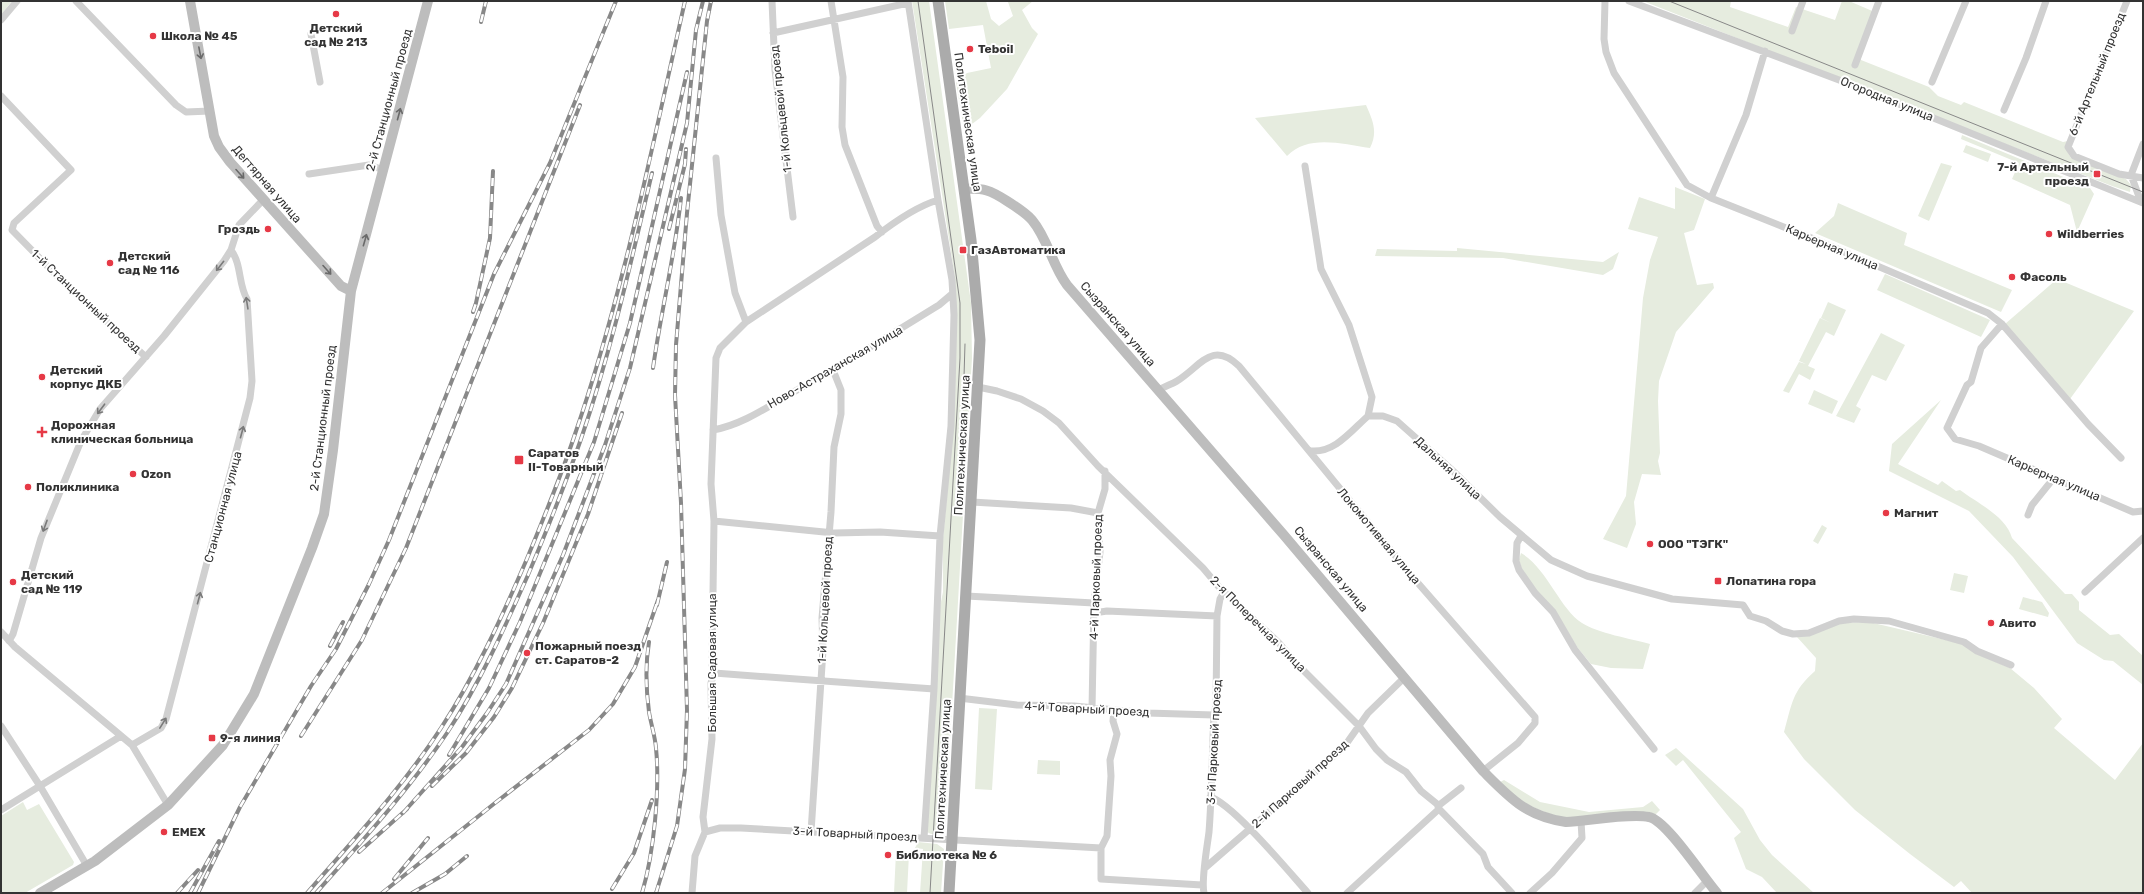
<svg xmlns="http://www.w3.org/2000/svg" width="2144" height="894" font-family="Rubik,sans-serif">
<style>
.green{fill:#e6ecdf}
.lines{fill:none;stroke-linecap:round;stroke-linejoin:round}
.street{stroke:#d0d0d0;stroke-width:7}
.secondary{stroke:#bdbdbd;stroke-width:10}
.primary{stroke:#ababab;stroke-width:11}
.tram{stroke:#888;stroke-width:1}
.rail-casing{stroke:#888;stroke-width:4}
.rail{stroke:#fff;stroke-width:2.5;stroke-dasharray:8;stroke-linecap:butt}
.oneway{stroke:#6a6a6a}
.oneway2{stroke:#7a7a7a}
.poi-dot{fill:#e63946;stroke:#fff;stroke-width:1.5}
.labels{text-anchor:middle;stroke-width:4;stroke-linejoin:round;paint-order:stroke}
.poi-label{font-size:12px;font-weight:bold;fill:#333;stroke:#fff;text-anchor:start}
.street-label{font-size:12px;fill:#333;stroke:#fff}
</style>
<rect width="100%" height="100%" fill="#fff"/>
<!-- green -->
<path class="green" d="M1,1h11l-11,14z
M912,1h17l42,302 1,55 -27,470 -2,5 -12,1 -4,-2 13,-225 3,-15v-54l8,-85 4,-175z
M945,1h41l5,18 8,7 14,-10 -5,-14 25,-1 -11,9 10,18 6,6 -31,55 -27,29 -8,6h-9l-7,-42 11,-9 24,-5 -8,-43 -34,4z
M1643,1h88l-1,6 58,20 8,-20 39,13 7,-19h7l28,12 -16,43v4l68,27 9,9 23,9 3,-3 99,40 5,-1v12l3,5 55,21 5,6 -1,7 -18,-6z
M1366,105c7,16 12,27 4,43 -28,-4 -62,-14 -83,8l-32,-38z
M1962,135l128,53 4,6 -17,38 -7,-27 -58,-26 7,-16 -58,-24z
M1966,145l25,9 -3,8 -25,-10z
M1941,163l11,3 -23,55 -11,-5z
M1675,187l30,12 -11,31 -10,3 13,52 16,-2 1,5 -38,44 -17,49 -1,20 2,52 -2,8 3,14 -19,-1 -8,28 2,22 -9,24 -24,-9 23,-43 17,-198 7,-38 8,-23 -30,-8 11,-32 36,12z
M1838,203l69,30 -3,12 108,45 -11,22 -186,-79 19,-17z
M1457,248l146,14 16,-10 -6,17 -10,6 -100,-17 -128,-2 2,-7 80,2z
M1885,274l105,46 -9,17 -104,-47z
M2057,279l77,32 -64,88 -65,-75z
M1828,302l18,8 -12,26 -8,-4 -18,34 7,3 -5,11 -11,-6 -10,19 -6,-2 16,-29 7,2 -7,-3 21,-43 11,5 -10,-5z
M1881,333l24,12 -19,36 -14,-6 -16,31 5,3 -7,14 -18,-7z
M1814,390l24,11 -6,13 -24,-10z
M1941,400l-43,64 40,21 4,-4 14,10 4,-1c17,13 46,26 52,48l53,56h7l7,8v8l31,25 9,-1 24,22v29l-30,-24 -9,-1 -27,-17 -64,-86 -44,-46 -80,-40 3,-27z
M1822,525l5,3 -9,16 -5,-3z
M1521,553c26,15 39,56 61,70 15,10 50,16 68,21l-7,25 -32,-1 -20,-4 -14,-17 -22,-37 -18,-18 -15,-23 -3,-9z
M1954,573l14,3 -4,17 -14,-3z
M2023,597l19,5 7,11 -1,4 -29,-8z
M1869,622l94,22 14,10 33,14 24,20 28,31 -8,9 61,52 28,-37v150h-171l-11,-12 -7,6 -44,-33 -55,-44 -51,-51 -20,-27c8,-28 8,-41 31,-61l1,-13 -19,-21 42,-14z
M979,708l18,1 -5,81 -17,-1z
M1676,748l67,61 17,31 12,15 42,38h-37l-15,-16 -16,-8 -12,-31 7,-6 -58,-72 -7,6 -11,-11z
M1038,760l22,1v14l-23,-1z
M1504,780l36,22 49,10 54,-5 9,-6 8,9 -5,5 -88,3c-26,-5 -49,-16 -67,-36z
M23,802l4,8 12,-6 35,58 -1,3 -48,28h-24v-77z
M918,842l19,2 7,5 -3,44h-21l3,-44 -8,-1z
M896,853l13,1 -2,39h-13z"/>
<g class="lines">
<!-- street -->
<path class="street" d="M76,1l100,104 10,7 24,-1
M772,1l3,69 18,147
M831,1l12,76 -1,50 3,18 32,81 5,6
M908,1l30,199 14,80 2,35 -3,111 -11,110 -6,153 -10,149
M1605,1l-1,38 2,13 8,21 73,112 24,13 98,39 179,76 14,11 86,100 33,34
M1629,1l218,82 296,120
M2127,1l-59,146 6,9 45,18 24,4
M1,20l16,-19
M1792,31l11,-30
M773,33l135,-30
M311,34l9,48
M1855,65l24,-64
M1932,82l34,-81
M1,96l70,74 -57,53 -2,7 51,52 83,75
M2004,110l22,-52 20,-57
M716,158l5,57 14,78 11,29
M1305,166l16,103 28,56 23,72 -4,19
M309,174l60,-9 15,5
M1711,198l35,-83 19,-64
M2141,202l-10,-27 12,-31
M2002,324l-21,24 -10,34 -4,3 -20,43 8,11 24,7 154,66 10,-1
M978,387l19,4 24,8 22,12 16,12 39,43 105,102 16,19 60,56 17,20 63,63 17,23 11,11 19,12 15,19 16,13 2,5 44,45 5,13 24,26
M1158,391c6,-5 13,-6 19,-10 24,-15 35,-41 62,-15l178,216 118,135v6l-17,20 -35,28
M1368,416h15l14,5 54,48 49,48 51,43 36,16 85,23 71,6 7,11 16,5 16,10 11,3 16,-1 30,-12 15,-2 35,2 75,21 13,9 34,14
M713,430c28,-5 53,-22 77,-36 51,-28 100,-59 149,-89l13,-11
M1311,451c24,2 40,-20 57,-35
M972,502l99,6 27,5
M2028,515l4,-10 21,-26
M714,521l120,12 46,-1 60,4
M1521,536l-4,7 -1,18 3,9 16,23 18,19 22,38 79,99
M2085,592l58,-54
M966,596l128,7
M1094,613l13,-2 110,5
M1,632l14,15 117,98 36,60
M9,641l4,-7 28,-96 40,-97 19,-32 64,-73 60,-75 7,-11 8,-25 24,-25
M714,673l220,16
M959,698l58,7 57,1 73,7 67,2
M1092,709l2,-106 6,-51 -2,-39 7,-24v-18
M1114,711l-1,10 4,13 -7,26 1,16 -4,60 -6,12v31l101,6
M1,726l39,60 47,80
M132,745l29,-17 5,-9 84,-321 2,-17 -5,-82c-9,-15 -5,-34 -16,-49
M1210,797c22,6 80,76 98,96
M1438,806l23,-18
M1,810l120,-74
M705,832l15,-4h21l360,20
M811,832l12,-182 -1,-32 9,-106 3,-65 7,-33v-24l-8,-20
M1206,867l138,-120 24,-34 37,-36
M692,893l3,-37 10,-24 -2,-15 9,-78 -1,-56 3,-10 -2,-6 2,-146 -3,-37 5,-126 4,-10 26,-26 129,-85c19,-15 40,-30 63,-37
M1204,893c-3,-13 3,-45 5,-61 3,-39 3,-78 5,-117l2,-10 1,-89 3,-17 4,-7
M1347,893l92,-84
M1530,893l22,-20 30,-35 -1,-17
M1695,893l12,-12"/>
<!-- secondary -->
<path class="secondary" d="M190,1l24,135 5,11 11,15 111,124 10,5
M964,189c20,-1 26,1 43,12 8,5 19,12 25,19 16,19 20,45 35,65l216,249 200,237c28,28 43,45 83,51 21,-1 64,-9 83,-5 17,3 54,60 68,76
M40,893l55,-32 73,-56 55,-60 31,-51 58,-146 12,-34 9,-64 18,-159 77,-290"/>
<!-- primary -->
<path class="primary" d="M938,1l33,239 9,100 -31,553"/>
<!-- tram -->
<path class="tram" d="M918,1l42,302v55l-30,535
M1669,1l474,191
M963,410l2,-66"/>
<defs>
<path id="rail" d="M481,22l5,-21
M669,229l16,-65 1,-15
M473,312l3,-9 14,-65 3,-67
M653,368c8,-57 22,-113 28,-170
M657,605l10,-43
M330,646l13,-24
M301,736l61,-96 44,-92 174,-443
M449,755l40,-67 31,-66 74,-180 36,-119 57,-251
M432,786l34,-33 28,-36 18,-29 31,-65 45,-109 34,-101
M403,813l59,-66 25,-34 19,-29 57,-129 42,-110 25,-77 57,-245 9,-93 7,-29
M359,852l48,-43
M394,879l34,-41
M612,889l22,-36 18,-53
M177,893l21,-23
M190,893l29,-52
M198,893l42,-86 71,-121 25,-37 33,-65 20,-44 105,-266 56,-111 66,-162
M307,893c46,-53 95,-105 134,-165 34,-52 60,-109 85,-167 17,-41 34,-82 48,-124 49,-142 78,-290 111,-436
M316,893c46,-52 92,-102 131,-160 33,-50 57,-104 81,-158 19,-45 37,-90 53,-136 30,-87 50,-177 71,-266
M382,893l113,-90 94,-73 24,-26 22,-37 23,-67
M412,893l33,-19 22,-18
M642,893c12,-40 18,-104 14,-145 -1,-12 -5,-24 -7,-36 -3,-23 -4,-46 0,-70
M656,893l21,-67 8,-57 2,-59 -6,-207 -6,-108 1,-50 11,-132 20,-192 4,-20"/>
</defs>
<!-- rail casing -->
<use href="#rail" class="rail-casing"/>
<!-- rail -->
<use href="#rail" class="rail"/>
</g>
<!-- one-way arrows -->
<defs><path id="oneway-shaft" d="M-6 0H5M1.5-3L5.5 0L1.5 3" fill="none" stroke-width="1.6" stroke-linecap="round" stroke-linejoin="round"/></defs>
<g class="oneway">
<use href="#oneway-shaft" transform="translate(200 53) rotate(79)"/>
<use href="#oneway-shaft" transform="translate(399 114) rotate(-75)"/>
<use href="#oneway-shaft" transform="translate(240 174) rotate(48)"/>
<use href="#oneway-shaft" transform="translate(365 240) rotate(-74)"/>
<use href="#oneway-shaft" transform="translate(327 270) rotate(48)"/>
</g>
<g class="oneway2">
<use href="#oneway-shaft" transform="translate(220 266) rotate(128)"/>
<use href="#oneway-shaft" transform="translate(247 303) rotate(-99)"/>
<use href="#oneway-shaft" transform="translate(101 409) rotate(127)"/>
<use href="#oneway-shaft" transform="translate(242 432) rotate(-75)"/>
<use href="#oneway-shaft" transform="translate(45 526) rotate(110)"/>
<use href="#oneway-shaft" transform="translate(199 598) rotate(-75)"/>
<use href="#oneway-shaft" transform="translate(163 723) rotate(-58)"/>
</g>
<!-- markers -->
<g class="poi-dot">
<circle cx="336" cy="14" r="4"/>
<circle cx="153" cy="36" r="4"/>
<circle cx="970" cy="49" r="4"/>
<rect x="2093" y="170" width="8" height="8" rx="2"/>
<circle cx="268" cy="229" r="4"/>
<circle cx="2049" cy="234" r="4"/>
<rect x="959" y="246" width="8" height="8" rx="2"/>
<circle cx="110" cy="263" r="4"/>
<circle cx="2012" cy="277" r="4"/>
<circle cx="42" cy="377" r="4"/>
<path d="M40 426h4v4h4v4h-4v4h-4v-4h-4v-4h4z"/>
<rect x="514" y="455" width="10" height="10" rx="2"/>
<circle cx="133" cy="474" r="4"/>
<circle cx="28" cy="487" r="4"/>
<circle cx="1886" cy="513" r="4"/>
<circle cx="1650" cy="544" r="4"/>
<rect x="1714" y="577" width="8" height="8" rx="2"/>
<circle cx="13" cy="582" r="4"/>
<circle cx="1991" cy="623" r="4"/>
<circle cx="527" cy="653" r="4"/>
<rect x="208" y="734" width="8" height="8" rx="2"/>
<circle cx="164" cy="832" r="4"/>
<circle cx="888" cy="855" r="4"/>
</g>
<g class="labels">
<!-- poi labels -->
<g class="poi-label">
<text x="336" y="32" text-anchor="middle">Детский<tspan x="336" dy="14">сад № 213</tspan></text>
<text x="161" y="40">Школа № 45</text>
<text x="978" y="53">Teboil</text>
<text x="2089" y="171" text-anchor="end">7-й Артельный<tspan x="2089" dy="14">проезд</tspan></text>
<text x="260" y="233" text-anchor="end">Гроздь</text>
<text x="2057" y="238">Wildberries</text>
<text x="971" y="254">ГазАвтоматика</text>
<text x="118" y="260">Детский<tspan x="118" dy="14">сад № 116</tspan></text>
<text x="2020" y="281">Фасоль</text>
<text x="50" y="374">Детский<tspan x="50" dy="14">корпус ДКБ</tspan></text>
<text x="51" y="429">Дорожная<tspan x="51" dy="14">клиническая больница</tspan></text>
<text x="528" y="457">Саратов<tspan x="528" dy="14">II-Товарный</tspan></text>
<text x="141" y="478">Ozon</text>
<text x="36" y="491">Поликлиника</text>
<text x="1894" y="517">Магнит</text>
<text x="1658" y="548">ООО "ТЭГК"</text>
<text x="21" y="579">Детский<tspan x="21" dy="14">сад № 119</tspan></text>
<text x="1726" y="585">Лопатина гора</text>
<text x="1999" y="627">Авито</text>
<text x="535" y="650">Пожарный поезд<tspan x="535" dy="14">ст. Саратов-2</tspan></text>
<text x="220" y="742">9-я линия</text>
<text x="172" y="836">EMEX</text>
<text x="896" y="859">Библиотека № 6</text>
</g>
<!-- street labels -->
<g class="street-label">
<text transform="translate(2097 74) rotate(-68)" y="4">6-й Артельный проезд</text>
<text transform="translate(1887 99) rotate(22)" y="4">Огородная улица</text>
<text transform="translate(389 100) rotate(-75)" y="4">2-й Станционный проезд</text>
<text transform="translate(781 109) rotate(-96)" y="4">1-й Кольцевой проезд</text>
<text transform="translate(968 122) rotate(82)" y="4">Политехническая улица</text>
<text transform="translate(267 184) rotate(49)" y="4">Дегтярная улица</text>
<text transform="translate(1832 247) rotate(23)" y="4">Карьерная улица</text>
<text transform="translate(86 301) rotate(43)" y="4">1-й Станционный проезд</text>
<text transform="translate(1118 324) rotate(49)" y="4">Сызранская улица</text>
<text transform="translate(835 367) rotate(-30)" y="4">Ново-Астраханская улица</text>
<text transform="translate(323 418) rotate(-83)" y="4">2-й Станционный проезд</text>
<text transform="translate(962 445) rotate(-87)" y="4">Политехническая улица</text>
<text transform="translate(1448 468) rotate(43)" y="4">Дальняя улица</text>
<text transform="translate(2054 478) rotate(23)" y="4">Карьерная улица</text>
<text transform="translate(223 507) rotate(-75)" y="4">Станционная улица</text>
<text transform="translate(1379 536) rotate(50)" y="4">Локомотивная улица</text>
<text transform="translate(1331 569) rotate(50)" y="4">Сызранская улица</text>
<text transform="translate(1096 577) rotate(-88)" y="4">4-й Парковый проезд</text>
<text transform="translate(825 600) rotate(-87)" y="4">1-й Кольцевой проезд</text>
<text transform="translate(1258 624) rotate(45)" y="4">2-я Поперечная улица</text>
<text transform="translate(712 663) rotate(-90)" y="4">Большая Садовая улица</text>
<text transform="translate(1087 709) rotate(3)" y="4">4-й Товарный проезд</text>
<text transform="translate(1214 742) rotate(-87)" y="4">3-й Парковый проезд</text>
<text transform="translate(943 769) rotate(-87)" y="4">Политехническая улица</text>
<text transform="translate(1300 784) rotate(-42)" y="4">2-й Парковый проезд</text>
<text transform="translate(855 834) rotate(3)" y="4">3-й Товарный проезд</text>
</g>
</g>
<!-- border -->
<rect width="2144" height="894" fill="none" stroke="#333333" stroke-width="4"/>
</svg>
